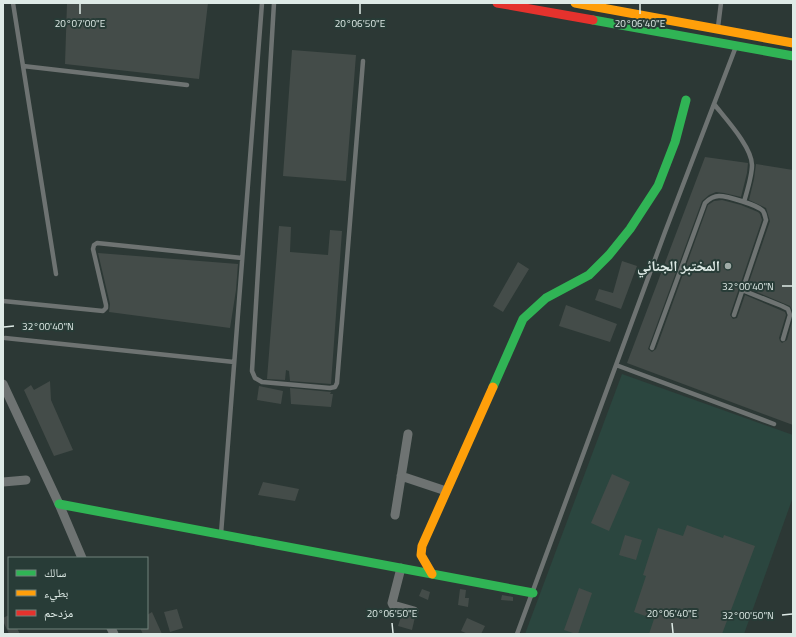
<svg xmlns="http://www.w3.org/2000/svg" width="796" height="637" font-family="'Titillium Web','Noto Naskh Arabic',sans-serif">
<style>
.built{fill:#2b463f}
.building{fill:#444c49}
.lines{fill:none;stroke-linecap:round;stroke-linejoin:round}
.lane{stroke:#6e7372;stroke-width:4.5}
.street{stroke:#6e7372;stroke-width:9}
.fast{stroke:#30b455;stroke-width:9}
.slow{stroke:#ff9f0a;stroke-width:9}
.jam{stroke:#e5322d;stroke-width:9}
.ticks{fill:none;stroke:#deeae6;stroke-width:1.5}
.poi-dot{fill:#a0aca8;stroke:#283c37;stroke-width:1.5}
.labels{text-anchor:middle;stroke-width:4;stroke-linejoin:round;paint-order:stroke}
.poi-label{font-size:15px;font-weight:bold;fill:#deeae6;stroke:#283c37;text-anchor:end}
.ticks-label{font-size:10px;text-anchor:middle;fill:#deeae6;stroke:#283c37;stroke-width:4;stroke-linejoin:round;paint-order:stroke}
</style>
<rect width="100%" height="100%" fill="#2c3835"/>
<!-- built -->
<path class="built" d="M622,374l171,61v62l-49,137h-219z"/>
<!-- building -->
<path class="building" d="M67,3h141l-9,76 -134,-15z
M292,50l64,5 -10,126 -63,-5z
M705,157l43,6 -1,10 -6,24 -17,-4 -8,-1 -7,3 -7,6 -54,148 4,3 4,-3 52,-144 6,-4 8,-1 19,5 17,7 2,2 2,6 -32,95 3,4 4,-1 8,-23 40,17 1,3 -7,23 1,3 2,2 5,-3 6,-22v107l-166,-62z
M756,164l37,6v142l-3,-6 -43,-18 23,-67 -4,-13 -17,-8 5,-21z
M279,226l12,1 -1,25 38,3 2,-25 12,1 -11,153 -41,-3 -1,-10 -3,-1 -1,10 -18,-1z
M98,253l140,11 -2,26 -6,38 -121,-16 1,-8z
M622,261l15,5 -16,43 -26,-9 4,-11 14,4z
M518,262l11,7 -26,43 -10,-6z
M566,305l51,19 -7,18 -51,-16z
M50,381l1,19 22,50 -19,6 -30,-66 7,-5 3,5z
M259,386l24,5 -2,13 -24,-4z
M290,388l41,4 -1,2h3l-2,13 -40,-3z
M612,474l18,8 -21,49 -18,-8z
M263,482l36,7 -4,12 -37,-6z
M687,525l36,13 1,-3 31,11 -33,88h-73l5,-15 -20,-7 12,-36 -3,-1 15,-47 25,8z
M625,535l17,5 -6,20 -17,-5z
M579,588l13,5 -14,41h-2l-12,-4z
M422,589l8,3 -2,8 -9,-4z
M460,589l6,1 -1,8h4l-1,9 -10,-2z
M502,595l11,2v4l-12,-1z
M177,609l6,19 -13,4 -6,-20z
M152,612l10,22h-19l-3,-6h7v-13z
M402,614l13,3 -3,13 -14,-4z
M9,615v13h8l3,6h-11l-6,-13v-3z
M467,618l18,8 -4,8h-13l-7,-3z"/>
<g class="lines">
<!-- lane -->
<path class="lane" d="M13,3l43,271
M274,3l-22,368 3,7 7,4 68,6 5,-1 2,-4 26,-322
M718,27l3,-24
M23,66l164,19
M714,104c11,14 38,43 38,61 0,11 -5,26 -8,37
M742,290l40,16 6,3 2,6 -7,24
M3,301l100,10 3,-3v-3l-13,-56 1,-4 3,-2 145,15
M5,338l229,24
M652,348l53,-145c4,-4 8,-7 14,-7 8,0 39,9 44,15 2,3 2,6 3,9l-32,95
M616,365l158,59
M221,534l41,-531
M517,634l148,-402 70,-183"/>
<!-- street -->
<path class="street" d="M3,384l56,120 23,54
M401,476l45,15
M3,482l23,-2
M395,515l13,-81
M401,568l-9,35 1,2 21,6
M111,628l3,6"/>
<!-- fast -->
<path class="fast" d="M593,20l200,36
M493,387l30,-68 23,-21 43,-23 20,-20 21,-26 28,-43 17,-44 11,-42
M59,504l474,89"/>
<!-- slow -->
<path class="slow" d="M575,3l218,40
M432,574l-11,-19 1,-9 71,-159"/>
<!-- jam -->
<path class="jam" d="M497,3l96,17"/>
</g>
<!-- ticks -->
<path class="ticks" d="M80,4v10M360,4v10M640,4v10M782,286h10M4,327l10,-1M782,615l10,-1M392,623l1,10M672,623l1,10"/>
<!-- markers -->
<circle class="poi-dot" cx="728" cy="266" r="4"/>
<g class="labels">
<!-- poi labels -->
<g class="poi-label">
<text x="720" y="271">المختبر الجنائي</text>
</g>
</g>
<g class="ticks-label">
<text x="80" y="27">20°07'00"E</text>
<text x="360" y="27">20°06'50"E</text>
<text x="640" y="27">20°06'40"E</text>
<text x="748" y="290">32°00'40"N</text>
<text x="48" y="330">32°00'40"N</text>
<text x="392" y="617">20°06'50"E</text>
<text x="672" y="617">20°06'40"E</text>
<text x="748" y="619">32°00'50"N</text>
</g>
<!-- border -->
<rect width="796" height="637" fill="none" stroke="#deeae6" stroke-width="8"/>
<!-- legend -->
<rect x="8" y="557" width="140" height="72" fill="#283c37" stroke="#71827d"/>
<rect x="16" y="570" width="20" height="6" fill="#30b455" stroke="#71827d"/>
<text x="44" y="577" font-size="12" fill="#deeae6">سالك</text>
<rect x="16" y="590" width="20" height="6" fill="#ff9f0a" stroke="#71827d"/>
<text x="44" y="597" font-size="12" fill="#deeae6">بطيء</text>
<rect x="16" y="610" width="20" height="6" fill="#e5322d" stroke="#71827d"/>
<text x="44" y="617" font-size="12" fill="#deeae6">مزدحم</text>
</svg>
